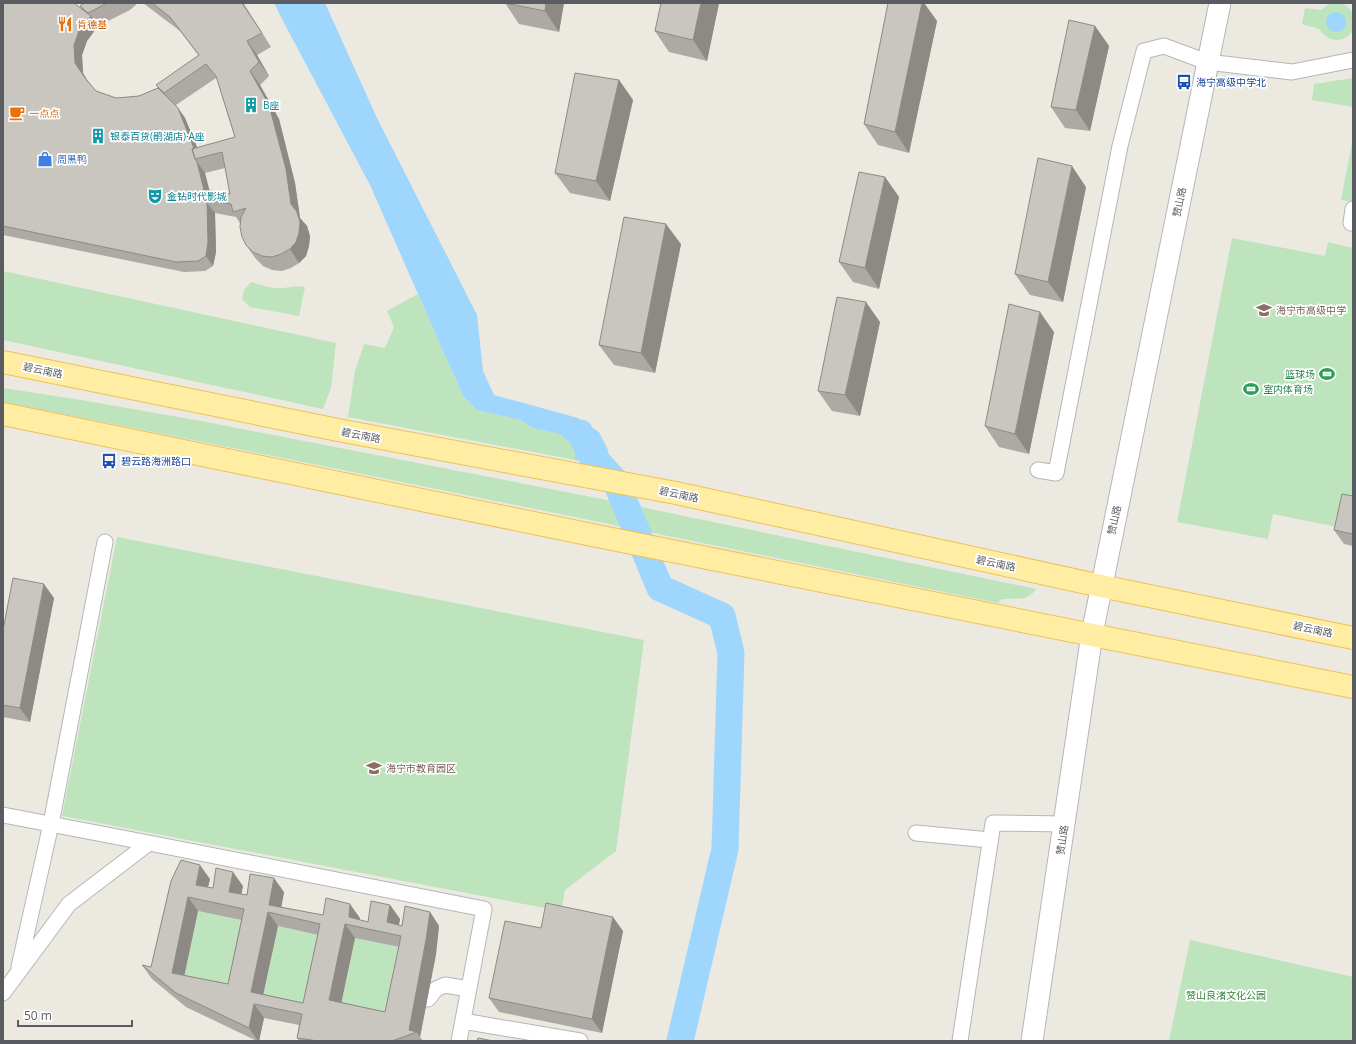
<svg xmlns="http://www.w3.org/2000/svg" width="1356" height="1044" font-family="'Open Sans','Noto Sans SC',sans-serif">
<style>
.green{fill:#bde4bc}
.water{fill:#9ed6fe}
.lines{fill:none;stroke-linecap:round;stroke-linejoin:round}
.river{stroke:#9ed6fe;stroke-width:27}
.street-casing{stroke:#b3b6bb;stroke-width:17}
.secondary-casing{stroke:#b4b7bd;stroke-width:23}
.primary-casing{stroke:#f0c155;stroke-width:24}
.street{stroke:#fff;stroke-width:15}
.secondary{stroke:#fff;stroke-width:21}
.primary{stroke:#feeda3;stroke-width:22}
.wall{fill:#ada9a4;fill-rule:evenodd}
.shaded-wall{fill:#8d8a86}
.building{fill:#c9c5bf;stroke:#8d8a86;fill-rule:evenodd}
.labels{text-anchor:middle;stroke-width:3.5;stroke-linejoin:round;paint-order:stroke}
.food-label{font-size:10px;fill:#c56008;stroke:#fff;text-anchor:start}
.transit-label{font-size:10px;fill:#164399;stroke:#fff;text-anchor:start}
.culture-label{font-size:10px;fill:#0d838f;stroke:#fff;text-anchor:start}
.shop-label{font-size:10px;fill:#366cbe;stroke:#fff;text-anchor:start}
.street-label{font-size:10px;fill:#595d61;stroke:#fff}
.education-label{font-size:10px;fill:#785e54;stroke:#fff;text-anchor:start}
.leisure-label{font-size:10px;fill:#27864d;stroke:#fff;text-anchor:end}
.park-label{font-size:10px;fill:#358437;stroke:#fff}
</style>
<rect width="100%" height="100%" fill="#ece9e0"/>
<!-- green -->
<path class="green" d="M1332,3c14,0 21,4 21,18 0,4 1,9 -2,12 -10,12 -25,7 -32,-4l-17,-5 3,-16 16,2 5,-4z
M1353,78v29l-41,-7 2,-16z
M1353,138v64l-12,-2z
M1232,238l93,18 3,-14 25,6v260l-6,21 -74,-15 -5,25 -91,-17z
M3,271l333,72 -5,45 -8,21 -320,-69z
M251,282c10,3 21,7 32,6 8,-1 14,-3 22,-1l-6,29 -49,-9 -8,-8 2,-9z
M418,294l45,102 14,14 44,10 11,8 29,6 14,12v14l-227,-43 7,-46 9,-27 21,4 9,-21 -7,-16z
M3,388l78,12 120,21 401,78 434,90c-10,15 -21,7 -36,11l-2,3 -601,-122 -394,-79z
M117,537l527,103 -28,211 -51,39 -4,21 -499,-95z
M198,911l56,12 -17,75 -55,-11z
M278,926l52,12 -17,79 -52,-12z
M355,938l56,12 -16,76 -56,-12z
M1190,940l163,37v64h-184z"/>
<!-- water -->
<path class="water" d="M274,3h51l52,115 100,197 6,56 11,24 84,23 21,14 9,18 1,16 -34,-6v-14l-15,-12 -28,-6 -11,-8 -44,-10 -14,-14 -93,-211 -88,-166z
M1326 22a10 10 0 1 1 20 0a10 10 0 1 1-20 0Z"/>
<g class="lines">
<!-- river -->
<path class="river" d="M580,433l12,23 24,26 44,106 62,28 9,37 -6,196 -45,192"/>
<defs>
<path id="street" d="M1353,209l-2,14h2
M1038,470l18,3 64,-327 24,-95 20,-5 43,16 85,10 61,-12
M3,815l146,28
M916,833l74,7
M19,967l32,-143 54,-282
M3,993l66,-89 80,-61 335,66 -25,132
M428,999l8,-10 9,-4 24,4
M463,1021l117,20
M960,1041l33,-218 71,1"/>
<path id="secondary" d="M1032,1041l60,-407 128,-631"/>
<path id="primary" d="M3,362l340,69 333,62 425,93 252,52
M3,414l594,122 756,151"/>
</defs>
<!-- street casing -->
<use href="#street" class="street-casing"/>
<!-- secondary casing -->
<use href="#secondary" class="secondary-casing"/>
<!-- primary casing -->
<use href="#primary" class="primary-casing"/>
<!-- street -->
<use href="#street" class="street"/>
<!-- secondary -->
<use href="#secondary" class="secondary"/>
<!-- primary -->
<use href="#primary" class="primary"/>
</g>
<!-- wall -->
<path class="wall" d="M3,3l79,6 -2,-3 4,-3h54l-8,7 -32,16 -11,15 -5,14 1,18 5,9 8,9 20,7 23,-2 19,-8 -2,-3 43,-29 -19,-25 -37,-28h100l28,44 -14,8 12,21 -9,9 19,34 16,64 5,35 7,8 3,10 -1,10 -3,10 -7,7 -8,5 -9,3 -10,-1 -9,-4 -7,-7 -10,-14 -6,-22 -4,-6 -21,-4 1,39 -3,14 -8,5 -21,1 -181,-37zM216,78l1,1 18,58 -38,11 -12,-30 -9,-13zM225,168l5,26 -21,-3 -4,-18z
M505,3h59l-5,29 -40,-8z
M719,3l-12,58 -38,-9 -14,-21z
M888,3h36l13,18 -28,132 -31,-8 -14,-21z
M1095,26l14,20 -19,85 -25,-3 -14,-21z
M619,80l14,20 -23,101 -40,-8 -15,-20z
M885,177l14,20 -20,92 -26,-7 -14,-20z
M1086,187l-23,115 -33,-7 -15,-21z
M681,244l-26,129 -41,-8 -15,-20z
M880,322l-20,94 -28,-5 -14,-20z
M1054,332l-25,122 -30,-7 -14,-21z
M1353,496v50l-9,-2 -10,-14z
M54,598l-24,124 -27,-5v-87z
M210,879l-2,8 5,1 30,-2 -2,8 6,1 37,-3 -3,15 42,8 37,3v2l8,2 22,-17 10,14 -1,6 3,1 28,-14 9,14 -3,28 -16,83 3,4h-124l-2,-3 2,-13 -35,-7 -5,23h-2l-71,-34 -34,-28 -10,-14 9,2 20,-86zM198,911l43,9 -13,64 -44,-9zM278,926l40,9 -15,68 -40,-9zM355,938l44,9 -14,65 -44,-10z
M541,928l82,3 -21,102 -103,-21 -10,-14z"/>
<!-- shaded-wall -->
<path class="shaded-wall" d="M242,3h1l28,44 -9,-14z
M546,3h18l-5,29 -14,-21z
M701,3h18l-12,58 -14,-21z
M922,3h2l13,18 -28,132 -14,-21z
M91,16l7,10 -11,15 -5,14 1,18 9,15 -17,-25 -1,-18 5,-14z
M1095,26l14,20 -19,85 -14,-21z
M247,41l10,14 12,21 -10,-14z
M250,71l10,14 19,34 16,64 5,35 7,8 3,10 -1,10 -3,10 -7,7 -9,-14z
M619,80l14,20 -23,101 -14,-20z
M178,108l7,10 15,36 -4,4z
M197,162l8,11 7,27h-5z
M1072,166l14,21 -23,115 -15,-20z
M885,177l14,20 -20,92 -14,-21z
M207,203l8,10 1,39 -3,14 -7,-10z
M666,224l15,20 -26,129 -14,-20z
M866,302l14,20 -20,94 -15,-21z
M1040,312l14,20 -25,122 -14,-20z
M44,584l10,14 -24,124 -10,-14z
M200,865l10,14 -5,20 -9,-14z
M233,872l10,14 -4,20 -10,-14z
M274,878l10,14 -4,23 -11,-10z
M188,897l10,14 -16,76 -10,-14z
M350,904l10,14 -1,9 -10,-10z
M390,905l10,14 -3,16 -10,-13z
M268,912l10,14 -17,79 -10,-13z
M430,912l9,14 -3,28 -16,83 -3,-5 -8,-2z
M613,917l10,14 -21,102 -10,-14z
M345,924l10,14 -16,76 -10,-14z
M254,1004l10,14 -5,23h-1l-9,-13z"/>
<!-- building -->
<path class="building" d="M3,3h71l17,13 -12,15 -5,14 1,18 10,15 11,13 20,7 23,-2 19,-8 20,20 14,35 2,6h-2l3,10 2,3 7,28 -1,-1 2,10 2,4 1,39 -2,14 -8,5 -22,1 -173,-36z
M84,3h23l-19,10 -8,-7z
M152,3h90l20,30 -15,8 12,21 -9,9 19,34 17,64 5,35 6,8 3,10 -1,11 -3,9 -6,7 -9,5 -9,3 -10,-1 -9,-4 -7,-7 -4,-8 -2,-10 1,-10 5,-9 -13,4 -2,-8 -26,-5 -2,-10 27,5 -8,-42 -27,7 -3,-10 43,-12 -19,-61 -10,-12 -42,29 -8,-8 43,-30 -29,-38z
M505,3h41l-1,8z
M661,3h40l-8,37 -38,-9z
M888,3h34l-27,129 -31,-8z
M1069,20l26,6 -19,84 -25,-3z
M575,73l44,7 -23,101 -41,-8z
M1038,158l34,8 -24,116 -33,-8z
M859,172l26,5 -20,91 -26,-6z
M624,217l42,7 -25,129 -42,-8z
M837,297l29,5 -21,93 -27,-4z
M1009,304l31,8 -25,122 -30,-8z
M1342,494l11,2v38l-19,-4z
M13,578l31,6 -24,124 -17,-3v-75z
M181,860l19,5 -4,20 17,3 3,-20 17,4 -4,20 18,3 3,-21 24,4 -5,27 54,10 3,-17 24,6 -1,13 19,5 3,-21 19,4 -3,17 15,4 3,-20 25,6 -4,28 -17,90 8,2 -25,9h-74l-21,-3 5,-24 -48,-10 -5,24 -73,-35 -34,-28 9,2 20,-86zM188,897l56,12 -16,75 -56,-11zM268,912l52,12 -17,79 -52,-11zM345,924l56,12 -16,76 -56,-12z
M546,903l67,14 -21,102 -103,-21 16,-77 36,7z
M478,1038l15,3h-16z"/>
<!-- icons -->
<defs>
<symbol id="restaurant-bare" viewBox="-9 -9 18 18"><path d="M-5-6h1v4h1v-4h1v4h1v-4h1v5L-1.5 .5V6h-2V.5L-5-1ZM5-6V6H3V1.5H1.5Q1.5-4 5-6Z" fill="#e8710a" stroke="#fff" stroke-width="2.5" paint-order="stroke"/></symbol>
<symbol id="bus-bare" viewBox="-9 -9 18 18"><path d="M-5-6H5V4H4V6H2V4H-2V6H-4V4H-5ZM-3.5-4V0h7V-4ZM-3.5 1.2v1.5H-2V1.2ZM2 1.2v1.5H3.5V1.2Z" fill="#1a4fb4" stroke="#fff" stroke-width="2.5" paint-order="stroke"/></symbol>
<symbol id="building-bare" viewBox="-9 -9 18 18"><path d="M-4-6H4V6H1V3H-1V6H-4ZM-2.5-4.3h1.7v1.8h-1.7ZM.8-4.3h1.7v1.8H.8ZM-2.5-1h1.7V.8h-1.7ZM.8-1h1.7V.8H.8Z" fill="#0f9aa8" stroke="#fff" stroke-width="2.5" paint-order="stroke"/></symbol>
<symbol id="cafe-bare" viewBox="-9 -9 18 18"><path d="M-5.5-4.5H6V0H3Q3 3.5 0 3.5H-2.5Q-5.5 3.5-5.5 0ZM3-3.2v2h1.7v-2ZM-6 4.5H4V6H-6Z" fill="#e8710a" stroke="#fff" stroke-width="2.5" paint-order="stroke"/></symbol>
<symbol id="shop-bare" viewBox="-9 -9 18 18"><path d="M-5-2.5h2.3a2.7 3.5 0 0 1 5.4 0H5L5.5 6h-11ZM-1.5-2.5h3a1.5 2.3 0 0 0-3 0Z" fill="#3f7fe0" stroke="#fff" stroke-width="2.5" paint-order="stroke"/></symbol>
<symbol id="theatre-bare" viewBox="-9 -9 18 18"><path d="M-5-5.5Q0-4 5-5.5V0Q5 5 0 6Q-5 5-5 0ZM-3.3-2.5H-1v1.5H-3.3ZM1-2.5H3.3v1.5H1ZM-2.8 1Q0 5.5 2.8 1Z" fill="#0f9aa8" stroke="#fff" stroke-width="2.5" paint-order="stroke"/></symbol>
<symbol id="school-bare" viewBox="-9 -9 18 18"><path d="M0-5L7-2L0 1L-7-2ZM-4 1L0 2.5L4 1V4Q0 6-4 4Z" fill="#8d6e63" stroke="#fff" stroke-width="2.5" paint-order="stroke"/></symbol>
<symbol id="stadium-bare" viewBox="-9 -9 18 18"><path d="M0-5a6.5 5 0 1 0 0 10a6.5 5 0 1 0 0-10ZM-3.5-1.8h7v3.6h-7Z" fill="#2e9e5b" stroke="#fff" stroke-width="2.5" paint-order="stroke"/></symbol>
<symbol id="university-bare" viewBox="-9 -9 18 18"><path d="M0-5L7-2L0 1L-7-2ZM-4 1L0 2.5L4 1V4Q0 6-4 4Z" fill="#8d6e63" stroke="#fff" stroke-width="2.5" paint-order="stroke"/></symbol>
</defs>
<g fill-rule="evenodd">
<use href="#restaurant-bare" x="54" y="13" width="22" height="22"/>
<use href="#bus-bare" x="1173" y="71" width="22" height="22"/>
<use href="#building-bare" x="240" y="94" width="22" height="22"/>
<use href="#cafe-bare" x="6" y="102" width="22" height="22"/>
<use href="#building-bare" x="87" y="125" width="22" height="22"/>
<use href="#shop-bare" x="34" y="148" width="22" height="22"/>
<use href="#theatre-bare" x="144" y="185" width="22" height="22"/>
<use href="#school-bare" x="1253" y="299" width="22" height="22"/>
<use href="#stadium-bare" x="1316" y="363" width="22" height="22"/>
<use href="#stadium-bare" x="1240" y="378" width="22" height="22"/>
<use href="#bus-bare" x="98" y="450" width="22" height="22"/>
<use href="#university-bare" x="363" y="757" width="22" height="22"/>
</g>
<g class="labels">
<!-- food labels -->
<g class="food-label">
<text x="77" y="28">肯德基</text>
<text x="29" y="117">一点点</text>
</g>
<!-- transit labels -->
<g class="transit-label">
<text x="1196" y="86">海宁高级中学北</text>
<text x="121" y="465">碧云路海洲路口</text>
</g>
<!-- culture labels -->
<g class="culture-label">
<text x="263" y="109">B座</text>
<text x="110" y="140">银泰百货(鹃湖店)·A座</text>
<text x="167" y="200">金钻时代影城</text>
</g>
<!-- shop labels -->
<g class="shop-label">
<text x="57" y="163">周黑鸭</text>
</g>
<!-- street labels -->
<g class="street-label">
<text transform="translate(1179 202) rotate(-79)" y="4">赞山路</text>
<text transform="translate(43 370) rotate(12)" y="4">碧云南路</text>
<text transform="translate(361 435) rotate(11)" y="4">碧云南路</text>
<text transform="translate(679 494) rotate(12)" y="4">碧云南路</text>
<text transform="translate(1114 520) rotate(-78)" y="4">赞山路</text>
<text transform="translate(996 563) rotate(12)" y="4">碧云南路</text>
<text transform="translate(1313 629) rotate(12)" y="4">碧云南路</text>
<text transform="translate(1062 840) rotate(-82)" y="4">赞山路</text>
</g>
<!-- education labels -->
<g class="education-label">
<text x="1276" y="314">海宁市高级中学</text>
<text x="386" y="772">海宁市教育园区</text>
</g>
<!-- leisure labels -->
<g class="leisure-label">
<text x="1315" y="378">篮球场</text>
<text x="1263" y="393" text-anchor="start">室内体育场</text>
</g>
<!-- park labels -->
<g class="park-label">
<text x="1226" y="999">赞山良渚文化公园</text>
</g>
</g>
<!-- border -->
<rect width="1356" height="1044" fill="none" stroke="#595d61" stroke-width="8"/>
<!-- scale -->
<path d="M18 1020v6h114v-6" fill="none" stroke="#595d61" stroke-width="2"/>
<text x="24" y="1020" font-size="12" fill="#595d61" stroke="#ffffff" stroke-width="3" paint-order="stroke">50 m</text>
</svg>
